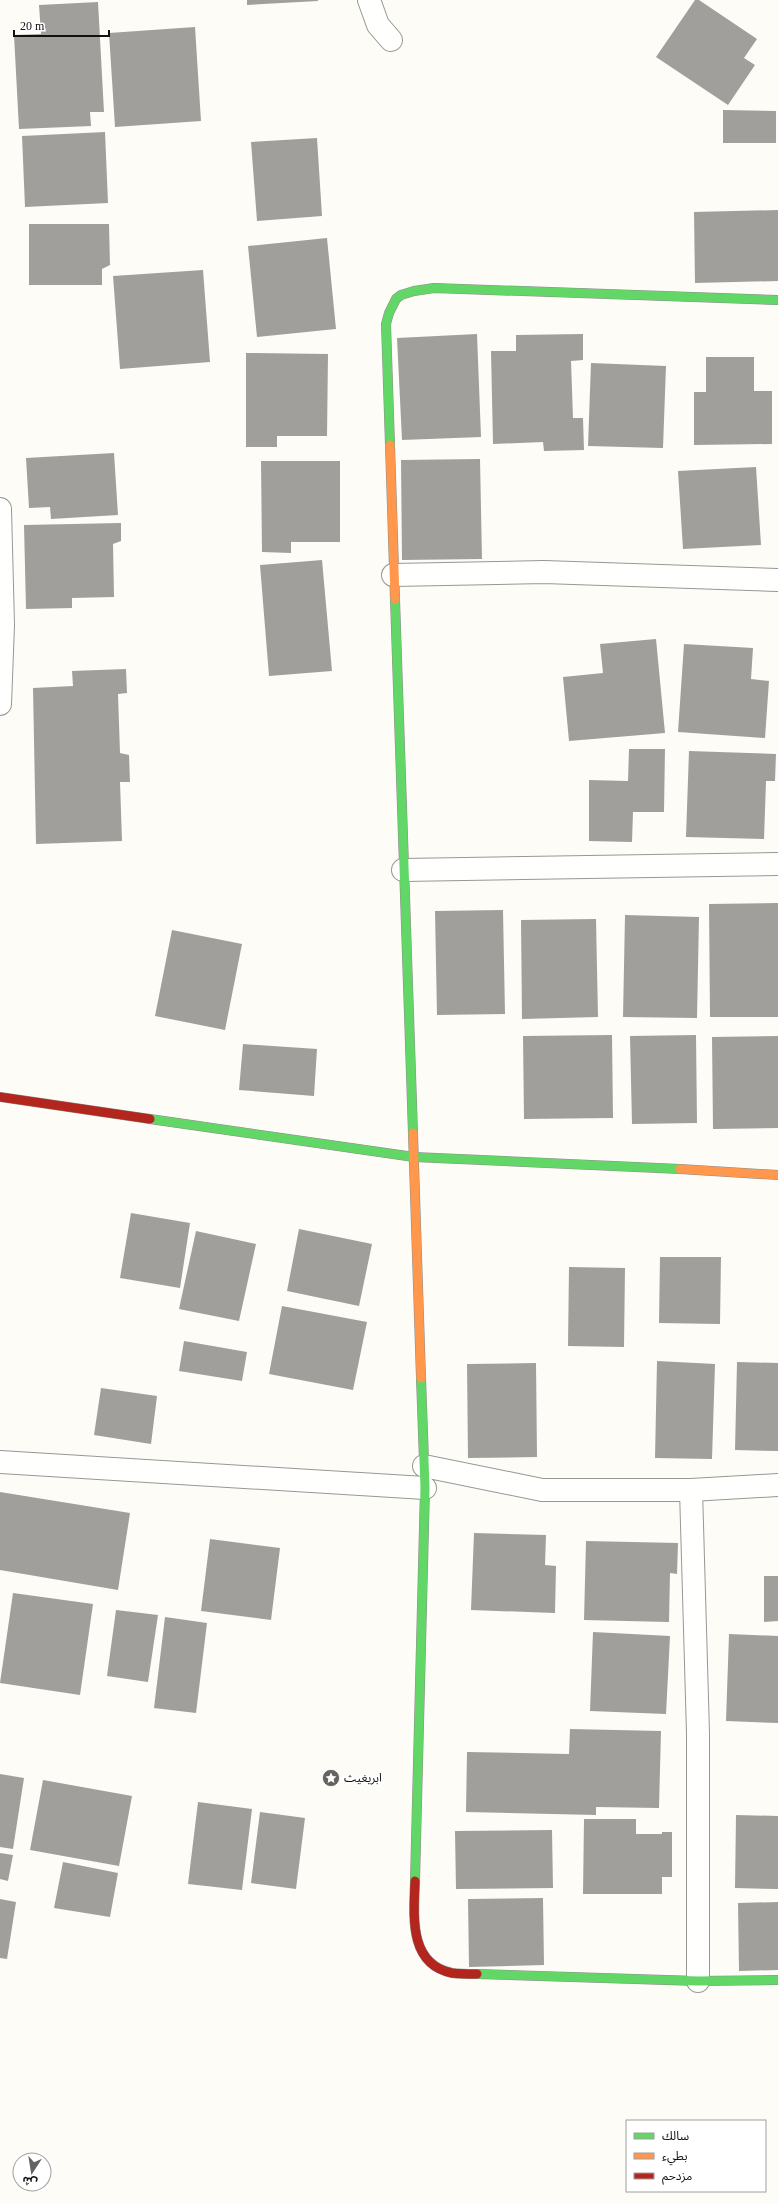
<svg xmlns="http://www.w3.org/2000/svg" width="778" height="2204" font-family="'Times New Roman','Noto Sans Arabic',serif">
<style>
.building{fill:#a19f9c}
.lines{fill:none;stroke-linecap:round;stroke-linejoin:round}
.street-casing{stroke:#979795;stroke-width:24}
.fast-casing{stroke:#8e8d8b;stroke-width:10}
.slow-casing{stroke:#8e8d8b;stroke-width:10}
.jam-casing{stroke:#8e8d8b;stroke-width:10}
.street{stroke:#fffffe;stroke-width:22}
.fast{stroke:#63d668;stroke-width:9}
.slow{stroke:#ff974d;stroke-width:9}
.jam{stroke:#b3261e;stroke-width:9}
.labels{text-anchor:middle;stroke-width:4;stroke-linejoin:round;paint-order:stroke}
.poi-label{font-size:12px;fill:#111;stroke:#fff;text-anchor:start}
</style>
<rect width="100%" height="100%" fill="#fdfcf7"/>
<!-- building -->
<path class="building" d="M247,0h71v1l-71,4z
M695,0h4l58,39 -13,19 11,7 -27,40 -72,-48z
M98,2l6,110h-14l1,14 -72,3 -5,-94 27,-1 -2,-29z
M195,27l6,94 -86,6 -6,-94z
M723,110l53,1v32h-53z
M105,132l3,71 -83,4 -3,-71z
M317,138l5,78 -65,5 -6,-79z
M778,210v71l-83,2 -1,-71z
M29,224h80l1,41 -8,4v16h-73z
M327,238l9,91 -79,8 -9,-91z
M203,270l7,92 -90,7 -7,-93z
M477,334l4,103 -79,3 -5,-102z
M583,334v26l-12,1 2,57h10l1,32 -40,1 -1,-9 -50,2 -2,-93h25v-16z
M246,353l82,1 -1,82h-50v11h-31z
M706,357h48v34h18v53l-78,1v-53h12z
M591,363l75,3 -3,82 -75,-2z
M114,453l4,62 -67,4 -1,-12 -21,1 -3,-50z
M480,459l2,100 -80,1 -1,-100z
M261,461h79v81h-49v11l-29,-1z
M756,467l5,78 -78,4 -5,-78z
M121,523v18l-8,3 1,53 -42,1v10l-46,1 -2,-84z
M322,560l10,111 -63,5 -9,-111z
M656,639l9,94 -96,8 -6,-64 40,-4 -3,-29z
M684,644l69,4 -2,31 18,2 -4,57 -87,-6z
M126,669l1,24 -9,1 2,59 9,2 1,27h-10l2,59 -86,3 -3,-156 40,-2 -1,-15z
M629,749h36l-1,63h-31l-1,30 -43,-1v-61l39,1z
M689,751l87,3 -1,27h-9l-2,58 -78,-2z
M778,903v114h-68l-1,-113z
M503,910l2,104 -68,1 -2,-104z
M625,915l74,2 -2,101 -74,-1z
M596,919l2,98 -76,2 -1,-99z
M172,930l70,14 -17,86 -70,-14z
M612,1035l1,83 -89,1 -1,-83z
M696,1035l1,88 -65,1 -2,-88z
M778,1036v92l-65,1 -1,-92z
M243,1044l74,5 -3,47 -75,-6z
M131,1213l59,10 -10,65 -60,-10z
M299,1229l73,15 -13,62 -72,-15z
M196,1231l60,13 -17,77 -60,-12z
M660,1257h61l-1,67 -61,-1z
M569,1267l56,1 -1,79 -56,-1z
M282,1306l85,16 -14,68 -84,-16z
M184,1341l63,11 -5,29 -63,-10z
M657,1361l58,3 -3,95 -57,-1z
M737,1362l41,1v88l-43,-1z
M536,1363l1,94 -69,1 -1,-94z
M101,1388l56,8 -6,48 -57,-9z
M0,1492l130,21 -12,77 -118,-20z
M474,1533l72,2 -1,30 11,1 -1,47 -84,-3z
M210,1539l70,9 -9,72 -70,-9z
M586,1541l92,2 -1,31 -7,-1 -1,49 -85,-2z
M764,1576h14v45l-14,1z
M13,1593l80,11 -13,91 -80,-12z
M116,1610l42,5 -10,67 -41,-6z
M165,1617l42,6 -11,90 -42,-5z
M593,1632l77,4 -4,78 -76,-3z
M729,1634l49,2v87l-52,-2z
M570,1729l91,2 -2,77 -63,-1v8l-130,-3 1,-60 102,2z
M0,1774l24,4 -11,71 -13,-2z
M43,1780l89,16 -13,70 -89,-16z
M198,1802l54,7 -10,81 -54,-6z
M260,1812l45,6 -9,71 -45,-6z
M736,1815l42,1v73l-43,-1z
M584,1819h52v15h26v-2h10v45h-10v17h-79z
M552,1830l1,58 -97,1 -1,-58z
M0,1853l13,2 -5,26 -8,-2z
M63,1862l55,11 -8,44 -56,-9z
M543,1898l1,67 -75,2 -1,-68z
M0,1899l16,3 -9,57 -7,-1z
M778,1902v68l-39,1 -1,-68z"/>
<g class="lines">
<defs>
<path id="street" d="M369,0l9,25 13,15
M0,509l3,116 -3,79
M393,575l151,-3 234,8
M403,870l375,-6
M0,1462l425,26
M424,1466l118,24h149l87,-5
M691,1490l7,243v248"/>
<path id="fast" d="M390,445l-4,-121 3,-11 7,-14 5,-4 13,-4 20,-3 344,12
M395,599l18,534
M150,1119l264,38 266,12
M415,1881l10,-393 -4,-110
M477,1974l221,7 80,-1"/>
<path id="slow" d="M390,445l5,154
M413,1133l8,245
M680,1169l98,6"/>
<path id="jam" d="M0,1097l150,22
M415,1881c-1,34 -7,83 37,92 8,1 17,1 25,1"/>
</defs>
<!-- street casing -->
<use href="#street" class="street-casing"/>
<!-- fast casing -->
<use href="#fast" class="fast-casing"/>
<!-- slow casing -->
<use href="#slow" class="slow-casing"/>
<!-- jam casing -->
<use href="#jam" class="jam-casing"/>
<!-- street -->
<use href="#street" class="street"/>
<!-- fast -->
<use href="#fast" class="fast"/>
<!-- slow -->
<use href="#slow" class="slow"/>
<!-- jam -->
<use href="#jam" class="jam"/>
</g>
<!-- icons -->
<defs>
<symbol id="sight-disc" viewBox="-11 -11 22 22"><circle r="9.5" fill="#646362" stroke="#fff"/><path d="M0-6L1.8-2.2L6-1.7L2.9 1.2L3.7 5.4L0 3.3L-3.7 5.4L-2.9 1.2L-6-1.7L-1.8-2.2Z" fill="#fff"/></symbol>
</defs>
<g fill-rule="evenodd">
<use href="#sight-disc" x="321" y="1768" width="20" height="20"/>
</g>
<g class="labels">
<!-- poi labels -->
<g class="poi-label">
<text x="344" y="1782">ابريغيث</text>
</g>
</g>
<!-- legend -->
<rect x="626" y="2120" width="140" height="72" fill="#ffffff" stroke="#a0a0a0"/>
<rect x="634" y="2133" width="20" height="6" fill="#63d668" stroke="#a0a0a0"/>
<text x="662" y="2140" font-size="12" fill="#111111">سالك</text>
<rect x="634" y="2153" width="20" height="6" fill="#ff974d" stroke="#a0a0a0"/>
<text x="662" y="2160" font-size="12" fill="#111111">بطيء</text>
<rect x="634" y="2173" width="20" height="6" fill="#b3261e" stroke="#a0a0a0"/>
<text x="662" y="2180" font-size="12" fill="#111111">مزدحم</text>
<!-- north arrow -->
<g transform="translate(32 2172) rotate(192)"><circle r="19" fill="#ffffff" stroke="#a0a0a0"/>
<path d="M0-3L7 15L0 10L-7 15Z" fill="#646362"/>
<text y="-6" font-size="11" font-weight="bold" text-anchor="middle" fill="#111111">ش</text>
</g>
<!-- scale -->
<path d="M14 30v6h95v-6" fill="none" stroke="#111111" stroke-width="2"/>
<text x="20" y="30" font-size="12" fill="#111111" stroke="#ffffff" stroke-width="3" paint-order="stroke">20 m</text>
</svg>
